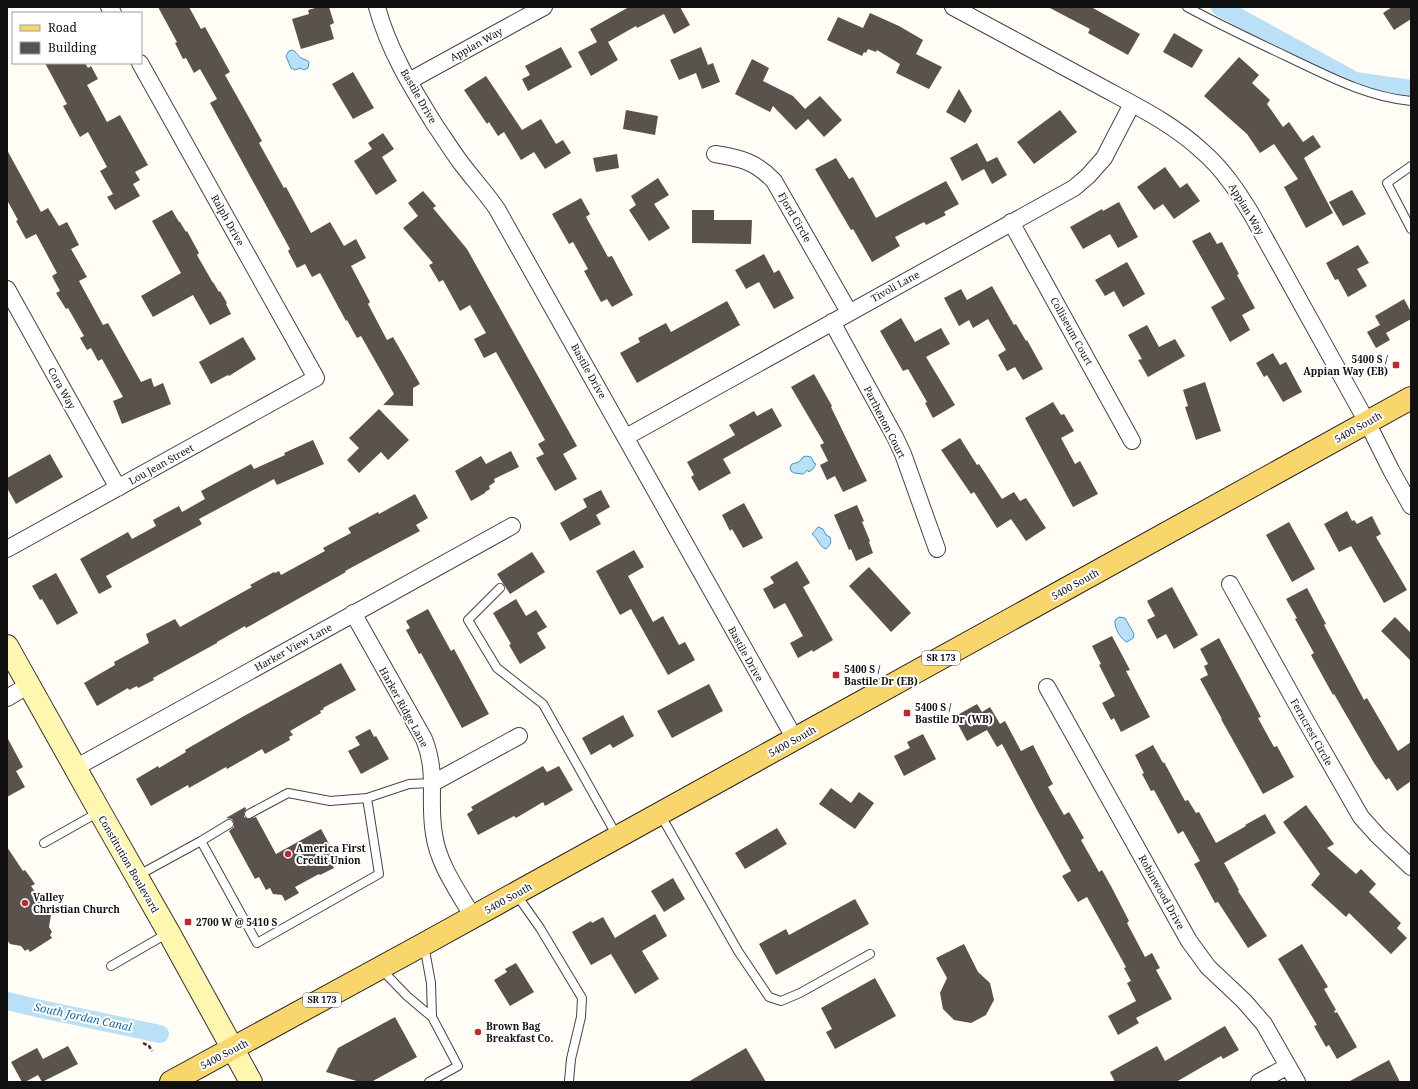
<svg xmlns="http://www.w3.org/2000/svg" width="1418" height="1089" font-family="'Noto Serif',serif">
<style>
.water{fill:#b9e0f7;stroke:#3f96cf}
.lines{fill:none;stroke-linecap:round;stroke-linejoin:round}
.canal{stroke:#b9e0f7;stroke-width:18}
.building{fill:#5a524d}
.service-casing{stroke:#444;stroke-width:10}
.minor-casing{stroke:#444;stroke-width:18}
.secondary-casing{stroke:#333;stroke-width:24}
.primary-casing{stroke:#222;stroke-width:24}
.path{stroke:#333;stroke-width:2.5;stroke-dasharray:4 2;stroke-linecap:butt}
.service{stroke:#fff;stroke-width:8}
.minor{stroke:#fff;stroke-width:16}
.secondary{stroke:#fff6b0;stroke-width:22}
.primary{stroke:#f9d66b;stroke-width:22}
.poi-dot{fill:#c4262e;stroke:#fff;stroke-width:1.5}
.labels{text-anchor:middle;stroke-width:4;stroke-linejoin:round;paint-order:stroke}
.shield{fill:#fff;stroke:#585858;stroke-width:1}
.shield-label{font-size:9px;font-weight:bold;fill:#111}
.street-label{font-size:10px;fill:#111;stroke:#fff}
.poi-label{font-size:10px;font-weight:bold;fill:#111;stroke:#fff;text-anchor:start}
.water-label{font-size:11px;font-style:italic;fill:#1768a6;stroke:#fff}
</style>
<rect width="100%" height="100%" fill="#fffdf5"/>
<!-- water -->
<path class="water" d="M292,50c5,2 5,5 9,8 3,2 5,1 8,4l-1,6 -4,2 -4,-2 -5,2 -4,-2 -5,-12 3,-5z
M806,456l5,1 3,6 2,1 -3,5 -4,3 -1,-2 -5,4 -9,-1 -3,-2 -1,-3 2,-4 7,-2 4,-5z
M818,527l5,2 3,6 4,2c2,5 0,8 -4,12 -7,-2 -8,-11 -14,-15z
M1119,617l6,1 9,16 -1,4 -6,4c-7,-3 -13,-15 -12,-22z"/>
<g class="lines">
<!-- canal -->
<path class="canal" d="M1220,7l135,74 56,8
M7,1001l25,6 128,27"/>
</g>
<!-- building -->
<path class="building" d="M158,7h31l12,22 4,-2 25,45 -5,3 37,66 -3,2 25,45 2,-1 25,46 19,-11 14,24 12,-7 10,19 -15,8 19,36 -2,2 19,36 6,-3 27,47 -7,4v18l-30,-1 11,-11 -33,-58 -4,2 -10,-18 -1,1 -26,-48 -8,4 -7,-13 -8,4 -9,-17 2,-2 -80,-146 7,-4 -17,-30 -6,4 -8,-15 -3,1 -8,-16 2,-1z
M319,7h10l5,16 -4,2 4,14 -33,10 -9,-30 17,-5 -1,-4z
M629,7h51l10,18 -16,9 -10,-20 -27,14 -1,-2 -28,16 10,18 -27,16 -13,-24 19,-10 -7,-13z
M1048,7h43l49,27 -12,21 -40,-22 2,-4z
M1392,7h19v12l-17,11 -11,-17z
M870,13l29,13 24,14 -7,14 26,13 -13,22 -33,-16 4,-9 -23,-14 -1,2 -8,-3 -2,4 -2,-1 -2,4 -35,-16 11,-23 25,11z
M1174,33l29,17 -11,18 -29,-16z
M561,47l11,20 -44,24 -6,-12 8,-4 -5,-9z
M701,47l7,18 5,-2 7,19 -18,7 -6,-16 -17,7 -9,-20z
M1239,57l20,18 -7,8 18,17 -3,4 16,23 6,-5 14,20 10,-7 8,12 -17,11 29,55 -27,15 -22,-41 14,-8 -24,-35 -14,9 -13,-19 -43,-38z
M752,59l17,9 -6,13 30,15 12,13 15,-13 22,24 -18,17 -16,-18 -12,11 -23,-24 -3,6 -35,-18z
M45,63h40l3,5 3,-2 7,13 -11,6 20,37 13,-7 28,50 -13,7 5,8 -7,4 7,12 -25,14 -8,-13 6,-3 -13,-23 7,-4 -19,-35 -8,5 -17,-31 4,-2z
M353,72l21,36 -21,11 -21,-35z
M486,76l36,54 19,-11 15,25 7,-4 8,13 -26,16 -11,-17 -13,8 -17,-28 -6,4 -9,-14 -2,2 -23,-34z
M959,89l13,22 -7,12 -19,-11z
M626,110l32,6 -3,19 -32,-6z
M1060,110l17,22 -43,32 -17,-22z
M383,133l11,16 -12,8 15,24 -21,14 -22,-34 18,-12 -4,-6z
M977,143l10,19 10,-5 10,18 -15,9 -8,-15 -22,12 -12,-23z
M7,150l34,62 7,-4 11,18 8,-4 12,23 -8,4 16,28 -8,4 24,44 5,-2 33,59 10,-4 3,9 9,-4 8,21 -49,20 -9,-23 10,-4 -21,-38 -4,2 -7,-13 -4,2 -7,-12 4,-2 -16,-28 -2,1 -10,-16 4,-2 -8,-15 5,-3 -21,-39 -10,5 -10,-18 2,-1 -11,-20z
M617,154l2,14 -23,4 -3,-14z
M836,158l13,21 4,-2 23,41 70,-37 13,23 -15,8 2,3 -20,10 -2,-3 -29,15 5,9 -28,16 -19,-33 -2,1 -36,-61z
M1165,167l15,21 7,-5 13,18 -26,18 -11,-15 -9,6 -17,-23z
M658,178l11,17 -15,9 16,24 -21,13 -20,-31 7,-5 -5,-9z
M1352,190l14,24 -23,12 -14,-24z
M423,191l13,15 -3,2 34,41 110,197 -14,8 14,25 -22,12 -19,-33 8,-4 -6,-10 7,-4 -49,-88 -12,6 -10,-19 12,-6 -16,-28 -10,6 -17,-31 -4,2 -10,-17 4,-2 -30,-35 15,-12 -10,-13z
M581,198l9,16 -4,3 22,40 4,-1 21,39 -21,12 -5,-8 -6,3 -17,-31 4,-2 -15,-27 -4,2 -17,-30z
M1119,202l19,35 -20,11 -8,-14 -27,15 -13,-22 32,-18 1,2z
M172,210l7,12h1l6,10 1,-1 12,22 -2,2 16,28v-1l6,10 1,-1 7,12 -1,1 5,10 -21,11 -17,-30 -40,22 -12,-21 40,-23 -29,-52z
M692,210h22v10h38l-1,24 -59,-1z
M1210,232l7,12 5,-2 17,32 -2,1 18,33 -13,7 8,15 -20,12 -19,-35 14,-8 -33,-58z
M1358,245l11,18 -12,6 10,17 -19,11 -10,-18 -3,1 -9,-17z
M764,254l10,19 5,-3 15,28 -20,11 -15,-27 -13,7 -11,-19z
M1127,262l18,32 -22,13 -9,-16 -9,5 -10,-16z
M992,286l22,39 2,-1 10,17 1,-1 16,29 -20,11 -8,-13 -8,4 -9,-16 8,-5 -18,-31 -15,9 -4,-8 -10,6 -15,-28 17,-9 6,11z
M1404,299l7,13v7l-25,14 4,7 -14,8 -9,-16 13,-7 -5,-9z
M727,301l13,24 -103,58 -17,-30 20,-11 -2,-4 28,-15 5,9z
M901,318l14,24 26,-14 9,16 -24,13 29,48 -22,13 -8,-15 2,-1 -19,-33 -5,2 -23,-40z
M1147,325l12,22 16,-8 10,17 -37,21 -10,-17 4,-1 -14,-24z
M243,337l13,22 -27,17 -1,-1 -17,9 -12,-22z
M1273,353l7,12 6,-3 16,30 -19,10 -16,-27 -3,2 -8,-14z
M814,374l18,32 -1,1 36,74 -24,11 -8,-16 -8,4 -7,-15 8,-4 -8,-16 4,-2 -33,-56z
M1205,382l16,49 -25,9 -11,-33 3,-1 -5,-16z
M1053,402l8,13 3,-1 10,17 -13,7 14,26 5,-3 18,33 -25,13 -48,-89z
M772,408l10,18 -59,33 8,14 -32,18 -8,-14 3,-2 -7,-13 48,-27 -6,-10 25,-14 3,5z
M379,409l30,31 -21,20 -7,-8 -22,21 -12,-13 12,-12 -10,-10z
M960,438l17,27 2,-1 23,35 12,-7 6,9 6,-3 20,30 -20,13 -15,-22 -14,9 -23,-36 -3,2 -30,-44z
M313,440l11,24 -47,21 -3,-6 -75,40 3,5 -96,52 6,11 -13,7 -19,-35 48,-27 4,7 24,-13 -3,-6 26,-14 3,6 23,-13 -4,-8 50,-27 3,5 31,-14 -1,-2z
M511,451l8,16 -25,12 1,3 -6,4 1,3 -5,3v1l-14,8 -16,-30 26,-15 5,8z
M50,454l13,23 -47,27 -9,-16v-10z
M601,490l9,17 -14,8 5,9 -31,17 -10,-18 27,-16 -4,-8z
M415,494l13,24 -12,7 4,6 -75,40 1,1 -100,56 -1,-2 -28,16v1l-64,35 1,2 -16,8 -1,-2 -8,4 -1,-2 -31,18 -13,-23 31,-18 -1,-3 35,-19 -3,-9 29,-15 5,8 72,-40 -2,-2 24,-13 1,1 4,-2 2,4 44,-24 -2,-3 28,-15 -3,-5 30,-16 1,2z
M744,503l19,35 -20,10 -11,-19 -2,2 -8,-16z
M857,505l7,16 -2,1 8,19 -1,1 4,11 -17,8 -5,-12 -2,1 -15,-35z
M1347,511l5,10 2,-1 3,4 15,-8 9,18 -5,3 31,53 -23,13 -33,-57 -12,6 -15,-28z
M1289,522l26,47 -23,13 -26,-47z
M634,550l10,17 -16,9 25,46 10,-6 16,29 6,-3 10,18 -27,15 -37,-66 -11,6 -24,-44z
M532,552l13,20 -35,22 -13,-20z
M797,561l13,22 -7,4 30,53 -20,12 -1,-2 -14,8 -8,-15 13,-7 -18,-33 -11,6 -11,-20 11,-6 -4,-6z
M869,567l42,46 -20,19 -42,-46z
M56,573l22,40 -21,12 -15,-26 -2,1 -8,-14z
M1172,587l26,48 -24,14 -8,-15 -9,5 -10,-19 8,-4 -8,-15z
M1307,588l19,36 -2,1 40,75 3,-2 31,53 13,-9v39l-14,10 -8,-13 -3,2 -12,-17 -40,-69 -1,1 -22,-40 3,-2 -19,-34 2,-1 -11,-19z
M516,599l10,17 10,-6 11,17 -10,6 9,15 -26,16 -11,-19 2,-1 -18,-31z
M428,609l23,42 3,-2 35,65 -27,14 -41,-75 -2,1 -13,-24 4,-2 -4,-7z
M1395,617l16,16v28l-30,-30z
M1112,636l18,34 -4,1 24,46 -29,15 -7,-14 -3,2 -9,-17 13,-7 -16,-31 2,-1 -9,-18z
M1219,638l42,79 -3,1 16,29 3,-1 17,31 -31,17 -42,-75h1l-22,-40 8,-4 -4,-9 4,-2 -8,-15z
M341,663l15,27 -33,18 1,1 -4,2 1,2 -31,18 3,4 -4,2 1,3 -25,14 -3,-5 -35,20 -1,-2 -37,21 -1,-3 -37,21 -15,-27 22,-13 1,2 27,-16 -1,-2 59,-34z
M709,684l14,27 -51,27 -15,-27z
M977,704l5,8 8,-5 10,17 5,-3 16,30 12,-6 20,39 -5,3 16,28 5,-3 15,26 -3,2 18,32 3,-2 10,18 17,33 -2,2 18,34 7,-4 8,15 -4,2 16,29 -36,19 3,5 -21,12 -10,-19 28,-15 -9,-18 4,-2 -7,-13 2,-1 -39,-70 -9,5 -16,-26 9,-5 -34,-61 -35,-66 -5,3 -10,-17 -20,11 -13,-24z
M623,715l11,21 -21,12 -3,-4 -19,11 -9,-17z
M370,729l4,8 2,-1 13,23 -28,15 -13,-23 12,-6 -5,-8z
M923,734l13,25 -32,17 -10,-20 16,-8 -3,-6z
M7,737l16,30 -7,4 9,16 -18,10z
M1153,745l10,18 1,-1 21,39 3,-1 8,13 3,-1 17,31 30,-17 -1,-1 20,-11 11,19 -52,30 15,27 -1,1 29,45 -19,12 -30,-46 -3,1 -21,-39 6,-3 -17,-30 -5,3 -24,-44 -3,1 -9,-17 2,-1 -9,-18z
M543,766l4,6 12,-6 14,24 -28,16 -2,-4 -27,16 -2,-2 -36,19 -11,-21 6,-4 -2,-3z
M831,788l20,15 8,-11 15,11 -19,26 -36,-25z
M1306,805l28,39 -7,4 29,26 5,-5 15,15 -7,8 32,31 -4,5 10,10 -16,16 -42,-41 -3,4 -35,-32 9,-11 -37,-52z
M245,807l1,2 -2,4v4l5,2 7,-2 20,37 45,-25 14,26 -6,4 5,9 -14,7 -1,-1 -24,13 4,6 -14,8 -3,-6 -9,-1 -3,-6 -4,2 -7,-13 -4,2 -26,-48 5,-4v-4l-2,-4 -6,-1z
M777,828l10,16 -42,25 -10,-16z
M7,847l16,24 2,-1 10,14 -4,2 20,29 -2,12 3,5 -2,3 2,3 -22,14 -2,-3 -3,2 -4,-5 -11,-2 -3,-4z
M673,878l12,21 -21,13 -13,-21z
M855,899l14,25 -93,51 -17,-31 27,-15 3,6z
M655,914l12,22 -25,15 17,28 -24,15 -24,-40 -20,11 -19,-33 19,-11 1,2 11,-6 12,21z
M964,944l14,28 12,11 4,17 -8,15 -15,8 -17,-3 -11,-11 -3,-16 7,-15 -11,-20z
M1302,944l26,43 -4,2 12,21 -2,1 1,2 2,-1 20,35 -20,12 -8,-14 -3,2 -12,-21 3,-1 -39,-66z
M516,963l18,29 -24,14 -16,-26 13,-8 -2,-3z
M875,978l21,38 -61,33 -9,-17 6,-3 -11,-21z
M395,1017l22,40 -46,25h-11l-34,-10 12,-24z
M1225,1026l14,24 -16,9 -2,-3 -45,26h-61l-5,-10 47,-26 8,15z
M68,1046l10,18 -36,18 -4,-7 -13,7h-3l-11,-20 26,-14 6,11z
M746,1048l20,34h-78z
M1389,1060l11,22h-52z"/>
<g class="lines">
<defs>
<path id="service" d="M1187,7c33,18 67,34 101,50 40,19 79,40 123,44
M1411,166l-24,17 24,46
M500,588l-32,32 29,48 46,36 74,132
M249,814l39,-21 42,8 37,-3
M660,814l78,137 31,46 12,4 19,-8 70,-39
M201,841l28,-17
M44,843l55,-31
M137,876l64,-35 56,102 122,-69 -12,-76 42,-14 24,-1
M516,894l24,34 42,70 -1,19 -10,42 -2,22
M424,945l7,38 1,34
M111,966l57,-33
M381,969l26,27 25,21 26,49 -29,16"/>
<path id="minor" d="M109,7l4,6
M377,7c11,42 35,81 58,118 9,13 17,26 26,38 12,16 25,30 36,46l298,530
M953,7c47,25 94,51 141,76 38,21 77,39 108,68 21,18 36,41 50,64l115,207 24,48 20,36
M409,81l135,-74
M715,154c26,4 41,8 59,27l75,131
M1011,222l121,219
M7,289l111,199
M832,322l63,115 8,17 34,95
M626,437l448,-249 14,-12 16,-18 28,-54
M7,549l309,-171 -176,-315
M1230,584l77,139 54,94 17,19 33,31
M353,613l71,126c14,35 4,60 10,95 4,30 24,57 39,83
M1047,687l142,254 19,26 36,34 20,23 33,58
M7,698l22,-13
M75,768l437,-242
M433,783l86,-47
M1259,1082l29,-16"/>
<path id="secondary" d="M7,646l93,166 69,121 82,149"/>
<path id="primary" d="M171,1082l253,-138 987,-546"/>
</defs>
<!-- service casing -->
<use href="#service" class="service-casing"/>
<!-- minor casing -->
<use href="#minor" class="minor-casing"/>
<!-- secondary casing -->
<use href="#secondary" class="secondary-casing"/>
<!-- primary casing -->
<use href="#primary" class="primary-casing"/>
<!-- path -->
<path class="path" d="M143,1043l6,3 3,5"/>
<!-- service -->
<use href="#service" class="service"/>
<!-- minor -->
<use href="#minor" class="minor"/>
<!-- secondary -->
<use href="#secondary" class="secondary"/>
<!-- primary -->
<use href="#primary" class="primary"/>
</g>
<!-- markers -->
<g class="poi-dot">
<rect x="1392" y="361" width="8" height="8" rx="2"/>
<rect x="832" y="671" width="8" height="8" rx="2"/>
<rect x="903" y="709" width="8" height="8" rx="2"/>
<circle cx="288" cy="854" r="4"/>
<circle cx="25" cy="903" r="4"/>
<rect x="184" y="918" width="8" height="8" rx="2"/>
<circle cx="478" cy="1032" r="4"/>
</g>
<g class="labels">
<!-- shield labels -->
<g class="shield">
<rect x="922" y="651" width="38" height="14" rx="3"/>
<rect x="303" y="993" width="38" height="14" rx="3"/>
</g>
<g class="shield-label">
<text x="941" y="661">SR 173</text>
<text x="322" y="1003">SR 173</text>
</g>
<!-- street labels -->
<g class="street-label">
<text transform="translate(476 44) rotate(-29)" y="4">Appian Way</text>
<text transform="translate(419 96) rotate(60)" y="4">Bastile Drive</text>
<text transform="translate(1247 209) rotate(59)" y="4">Appian Way</text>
<text transform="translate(795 217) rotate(60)" y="4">Fjord Circle</text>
<text transform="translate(228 220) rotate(61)" y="4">Ralph Drive</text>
<text transform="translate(895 286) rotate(-29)" y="4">Tivoli Lane</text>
<text transform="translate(1072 331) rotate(61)" y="4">Colliseum Court</text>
<text transform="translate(589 371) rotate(61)" y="4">Bastile Drive</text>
<text transform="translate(62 388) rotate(61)" y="4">Cora Way</text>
<text transform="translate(885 422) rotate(63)" y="4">Parthenon Court</text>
<text transform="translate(1358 427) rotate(-29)" y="4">5400 South</text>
<text transform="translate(161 464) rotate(-29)" y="4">Lou Jean Street</text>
<text transform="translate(1075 584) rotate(-29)" y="4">5400 South</text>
<text transform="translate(293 647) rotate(-29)" y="4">Harker View Lane</text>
<text transform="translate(746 654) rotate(61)" y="4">Bastile Drive</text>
<text transform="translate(404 707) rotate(61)" y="4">Harker Ridge Lane</text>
<text transform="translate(1312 732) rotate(61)" y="4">Ferncrest Circle</text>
<text transform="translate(792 741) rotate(-29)" y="4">5400 South</text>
<text transform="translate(129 864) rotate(60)" y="4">Constitution Boulevard</text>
<text transform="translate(1162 892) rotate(61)" y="4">Robinwood Drive</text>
<text transform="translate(508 898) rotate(-29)" y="4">5400 South</text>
<text transform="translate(224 1054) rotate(-28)" y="4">5400 South</text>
</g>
<!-- poi labels -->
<g class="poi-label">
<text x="1388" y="363" text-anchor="end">5400 S /<tspan x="1388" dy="12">Appian Way (EB)</tspan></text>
<text x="844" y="673">5400 S /<tspan x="844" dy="12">Bastile Dr (EB)</tspan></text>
<text x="915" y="711">5400 S /<tspan x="915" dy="12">Bastile Dr (WB)</tspan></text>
<text x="296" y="852">America First<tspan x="296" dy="12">Credit Union</tspan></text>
<text x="33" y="901">Valley<tspan x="33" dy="12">Christian Church</tspan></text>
<text x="196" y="926">2700 W @ 5410 S</text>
<text x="486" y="1030">Brown Bag<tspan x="486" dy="12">Breakfast Co.</tspan></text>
</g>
<!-- water labels -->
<g class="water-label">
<text transform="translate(83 1017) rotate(12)" y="4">South Jordan Canal</text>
</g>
</g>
<!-- border -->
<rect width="1418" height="1089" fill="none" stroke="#111111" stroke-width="16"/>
<!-- legend -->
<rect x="12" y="12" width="130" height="52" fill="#ffffff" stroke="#a0a0a0"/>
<rect x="20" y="25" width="20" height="6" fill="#f9d66b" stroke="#a0a0a0"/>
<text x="48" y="32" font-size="12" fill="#111111">Road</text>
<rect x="20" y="42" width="20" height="12" fill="#5a524d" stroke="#a0a0a0"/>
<text x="48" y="52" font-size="12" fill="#111111">Building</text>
</svg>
